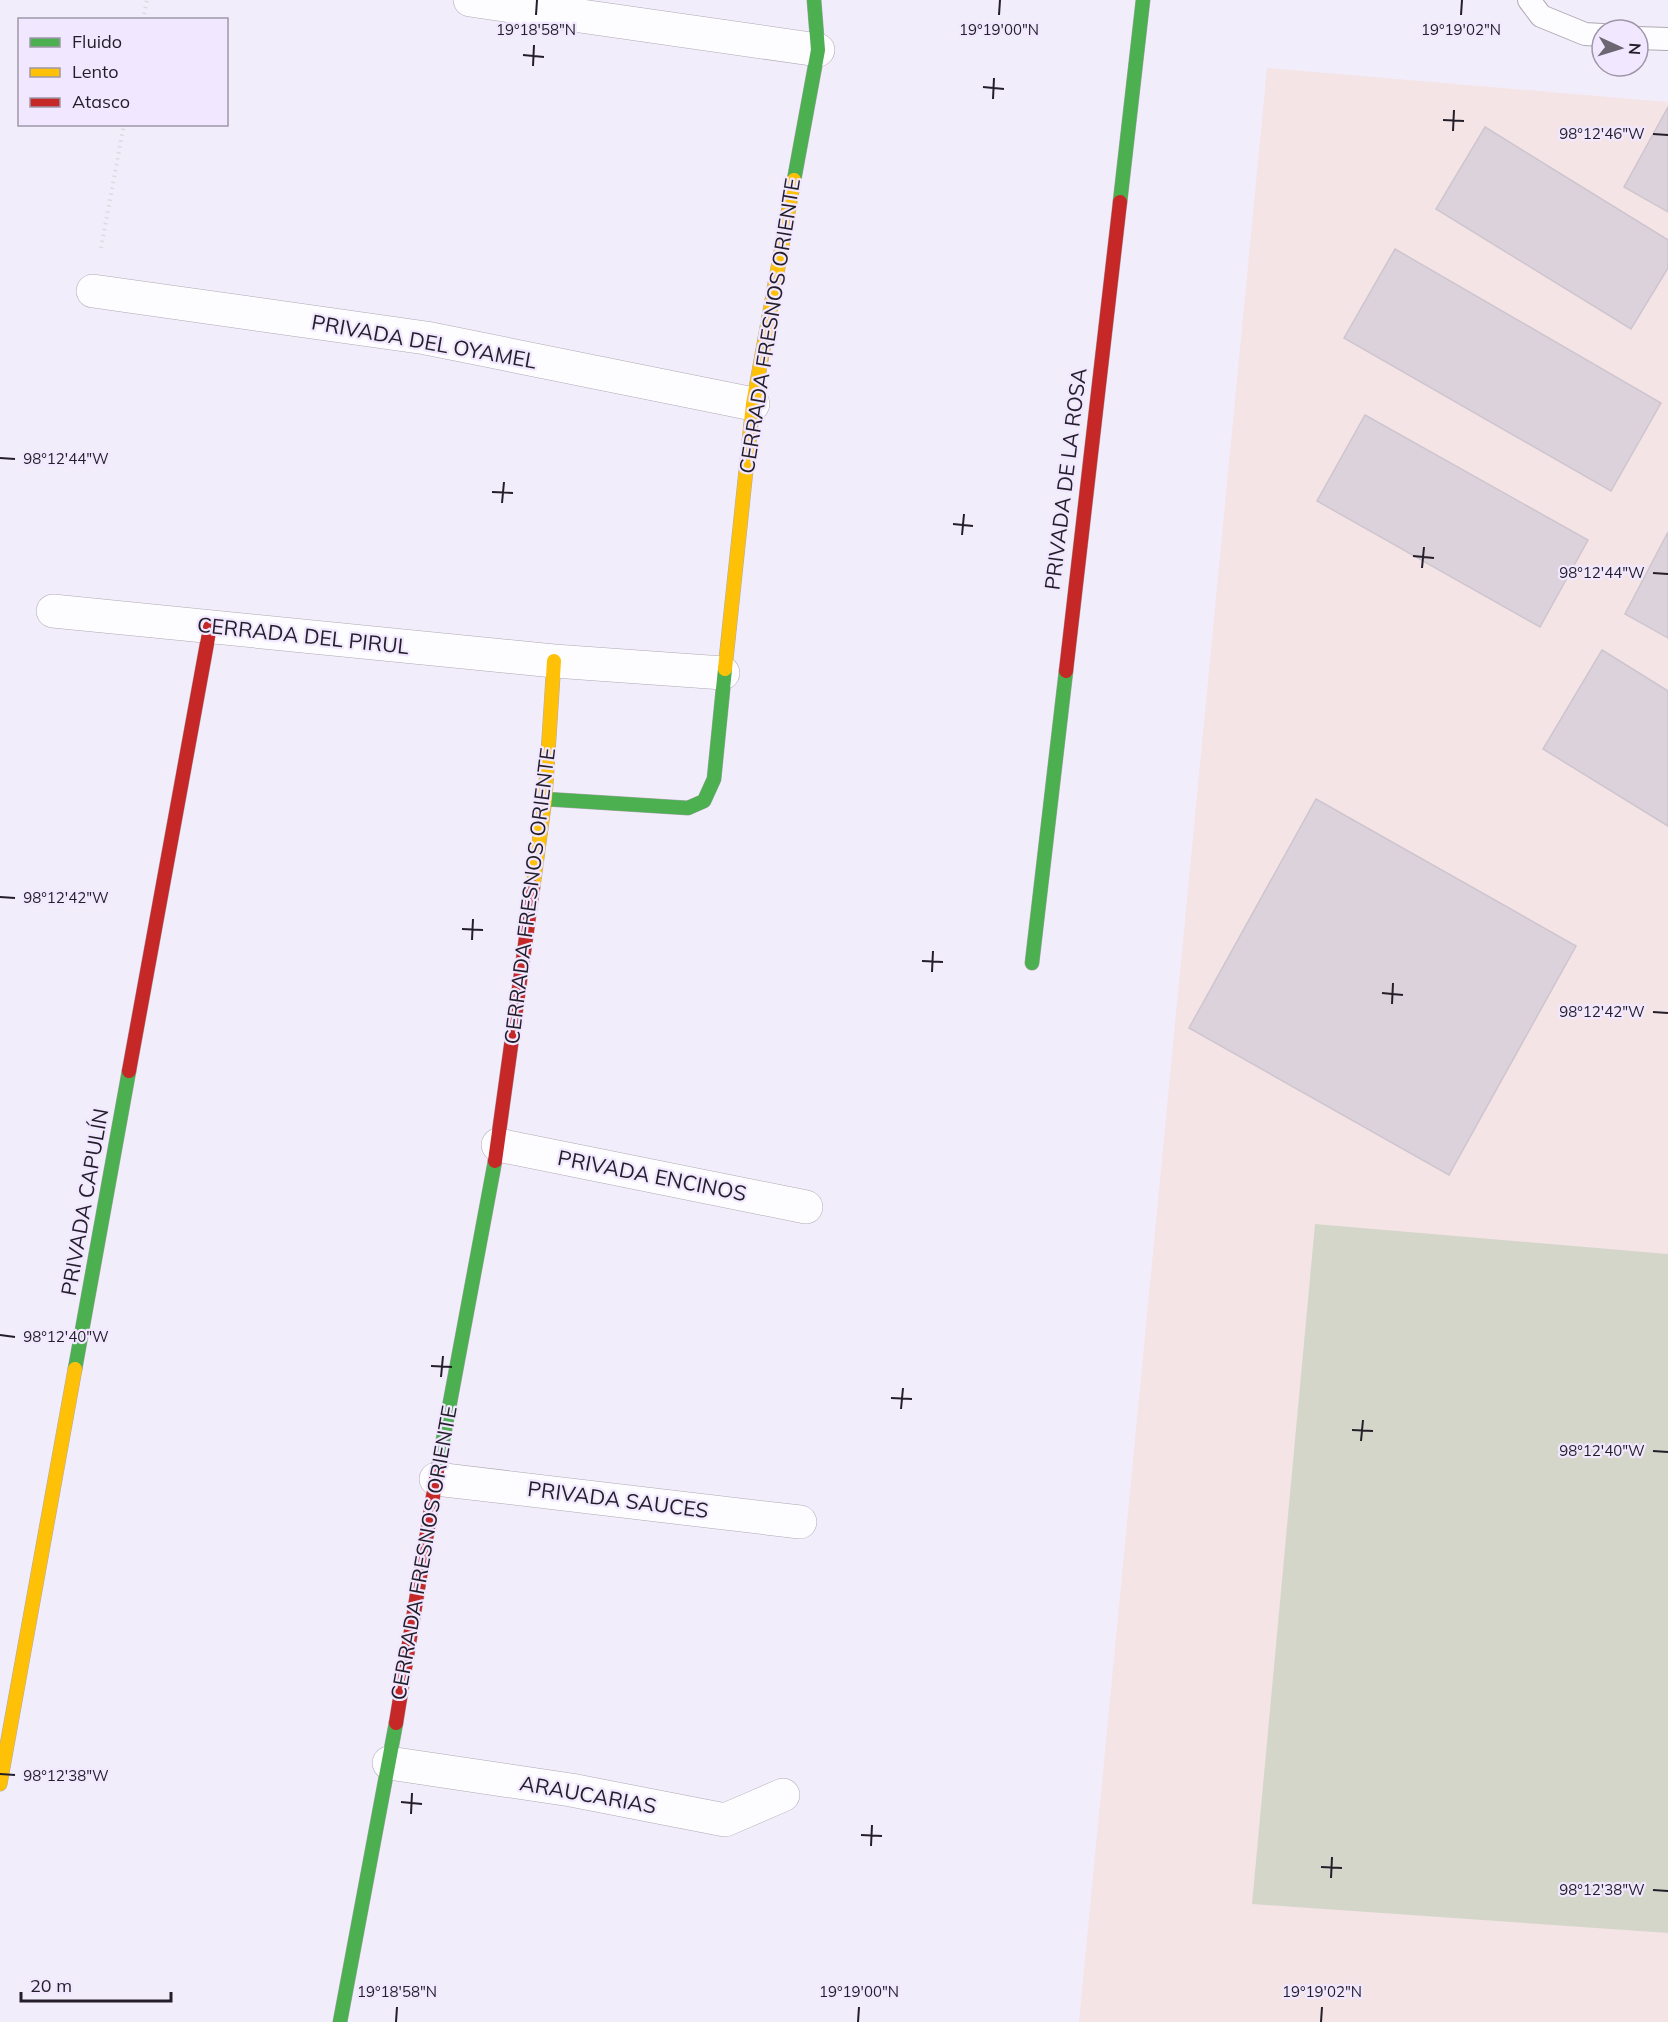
<svg xmlns="http://www.w3.org/2000/svg" width="1668" height="2022" font-family="Mulish,sans-serif">
<style>
.education{fill:#f4e4e6}
.green{fill:#d5d6ca}
.building{fill:#dcd2db;stroke:#cec5ce;stroke-width:1.5}
.lines{fill:none;stroke-linecap:round;stroke-linejoin:round}
.lane-casing{stroke:#aea9b4;stroke-width:24}
.street-casing{stroke:#aea9b4;stroke-width:34}
.fast-casing{stroke:#aea9b4;stroke-width:15}
.slow-casing{stroke:#aea9b4;stroke-width:15}
.jam-casing{stroke:#aea9b4;stroke-width:15}
.path{stroke:#dddbdf;stroke-width:4;stroke-dasharray:1.5 4.5;stroke-linecap:butt}
.lane{stroke:#fdfcfe;stroke-width:22}
.street{stroke:#fdfcfe;stroke-width:33}
.fast{stroke:#4caf50;stroke-width:14}
.slow{stroke:#ffc107;stroke-width:14}
.jam{stroke:#c62828;stroke-width:14}
.ticks{fill:none;stroke:#231e29;stroke-width:2}
.labels{text-anchor:middle;stroke-width:4.5;stroke-linejoin:round;paint-order:stroke}
.street-label{font-size:21px;fill:#231e29;stroke:#f1e8ff}
.ticks-label{font-size:15px;text-anchor:middle;fill:#231e29;stroke:#f1e8ff;stroke-width:4.5;stroke-linejoin:round;paint-order:stroke}
</style>
<rect width="100%" height="100%" fill="#f2edfa"/>
<!-- education -->
<path class="education" d="M1267,68l401,34v1920h-589z"/>
<!-- green -->
<path class="green" d="M1315,1224l353,30v679l-416,-29z"/>
<!-- building -->
<path class="building" d="M1668,107v105l-44,-25z
M1485,127l183,113v28l-37,61 -195,-120z
M1395,249l266,154 -50,88 -267,-153z
M1365,415l223,125 -48,87 -223,-126z
M1668,532v106l-43,-24z
M1602,650l66,41v135l-125,-77z
M1316,799l260,147 -127,229 -260,-147z"/>
<g class="lines">
<defs>
<path id="lane" d="M1529,0l12,16 44,18 17,1
M1638,38l30,1"/>
<path id="street" d="M470,0l348,50
M93,291l333,47 327,66
M53,611l501,50 169,12
M498,1145l308,62
M436,1479l364,43
M389,1763l182,27 154,30 58,-25"/>
<path id="fast" d="M794,180l24,-130 -4,-50
M1120,202l23,-202
M545,799l143,9 16,-7 10,-22 11,-110
M1032,963l34,-292
M75,1369l54,-298
M437,1472l58,-311
M340,2022l56,-299"/>
<path id="slow" d="M725,669l28,-265 41,-224
M533,887l12,-88 9,-138
M0,1784l75,-415"/>
<path id="jam" d="M1066,671l54,-469
M129,1071l81,-444
M495,1161l38,-274
M396,1723l41,-251"/>
</defs>
<!-- lane casing -->
<use href="#lane" class="lane-casing"/>
<!-- street casing -->
<use href="#street" class="street-casing"/>
<!-- fast casing -->
<use href="#fast" class="fast-casing"/>
<!-- slow casing -->
<use href="#slow" class="slow-casing"/>
<!-- jam casing -->
<use href="#jam" class="jam-casing"/>
<!-- path -->
<path class="path" d="M143,20l4,-20
M101,248l23,-124"/>
<!-- lane -->
<use href="#lane" class="lane"/>
<!-- street -->
<use href="#street" class="street"/>
<!-- fast -->
<use href="#fast" class="fast"/>
<!-- slow -->
<use href="#slow" class="slow"/>
<!-- jam -->
<use href="#jam" class="jam"/>
</g>
<!-- ticks -->
<path class="ticks" d="M536,15l1,-15M999,15l1,-15M1461,15l1,-15M523,55l21,2M533,66l1,-21M983,87l21,2M993,99l1,-21M1443,120l21,1M1453,131l1,-21M1653,134l15,1M0,458l15,1M492,492l21,1M502,503l2,-21M953,524l20,2M962,535l2,-21M1413,556l21,2M1422,568l2,-21M1653,573l15,1M0,897l15,1M462,929l21,1M472,940l1,-21M922,961l21,1M932,972l1,-21M1382,993l21,2M1392,1004l1,-21M1653,1012l15,1M0,1335l15,2M431,1366l21,1M441,1377l2,-21M891,1398l21,1M901,1409l2,-21M1352,1430l21,1M1361,1441l2,-21M1653,1451l15,1M0,1774l15,1M401,1802l21,2M411,1814l1,-21M861,1835l21,1M871,1846l1,-21M1321,1867l21,1M1331,1878l1,-21M1653,1890l15,1M396,2022l1,-15M858,2022l1,-15M1321,2022l1,-15"/>
<g class="labels">
<!-- street labels -->
<g class="street-label">
<text transform="translate(770 326) rotate(-81)" y="7">CERRADA FRESNOS ORIENTE</text>
<text transform="translate(424 342) rotate(10)" y="7">PRIVADA DEL OYAMEL</text>
<text transform="translate(1066 479) rotate(-83)" y="7">PRIVADA DE LA ROSA</text>
<text transform="translate(303 636) rotate(6)" y="7">CERRADA DEL PIRUL</text>
<text transform="translate(530 896) rotate(-83)" y="7">CERRADA FRESNOS ORIENTE</text>
<text transform="translate(652 1176) rotate(11)" y="7">PRIVADA ENCINOS</text>
<text transform="translate(85 1202) rotate(-80)" y="7">PRIVADA CAPULÍN</text>
<text transform="translate(618 1500) rotate(7)" y="7">PRIVADA SAUCES</text>
<text transform="translate(424 1553) rotate(-80)" y="7">CERRADA FRESNOS ORIENTE</text>
<text transform="translate(588 1795) rotate(10)" y="7">ARAUCARIAS</text>
</g>
</g>
<g class="ticks-label">
<text x="536" y="35">19°18'58"N</text>
<text x="999" y="35">19°19'00"N</text>
<text x="1461" y="35">19°19'02"N</text>
<text x="1602" y="139">98°12'46"W</text>
<text x="66" y="464">98°12'44"W</text>
<text x="1602" y="578">98°12'44"W</text>
<text x="66" y="903">98°12'42"W</text>
<text x="1602" y="1017">98°12'42"W</text>
<text x="66" y="1342">98°12'40"W</text>
<text x="1602" y="1456">98°12'40"W</text>
<text x="66" y="1781">98°12'38"W</text>
<text x="1602" y="1895">98°12'38"W</text>
<text x="397" y="1997">19°18'58"N</text>
<text x="859" y="1997">19°19'00"N</text>
<text x="1322" y="1997">19°19'02"N</text>
</g>
<!-- legend -->
<rect x="18" y="18" width="210" height="108" fill="#f1e8ff" stroke="#9f97a9" stroke-width="1.5"/>
<rect x="30" y="38" width="30" height="9" fill="#4caf50" stroke="#9f97a9" stroke-width="1.5"/>
<text x="72" y="48" font-size="18" fill="#231e29">Fluido</text>
<rect x="30" y="68" width="30" height="9" fill="#ffc107" stroke="#9f97a9" stroke-width="1.5"/>
<text x="72" y="78" font-size="18" fill="#231e29">Lento</text>
<rect x="30" y="98" width="30" height="9" fill="#c62828" stroke="#9f97a9" stroke-width="1.5"/>
<text x="72" y="108" font-size="18" fill="#231e29">Atasco</text>
<!-- north arrow -->
<g transform="translate(1620 48) rotate(94)"><circle r="28" fill="#f1e8ff" stroke="#9f97a9" stroke-width="1.5"/>
<path d="M0-4.5L10 22L0 15L-10 22Z" fill="#6b6672"/>
<text y="-9" font-size="16" font-weight="bold" text-anchor="middle" fill="#231e29">N</text>
</g>
<!-- scale -->
<path d="M21 1992v9h150v-9" fill="none" stroke="#231e29" stroke-width="3"/>
<text x="30" y="1992" font-size="18" fill="#231e29" stroke="#f1e8ff" stroke-width="4.5" paint-order="stroke">20 m</text>
</svg>
